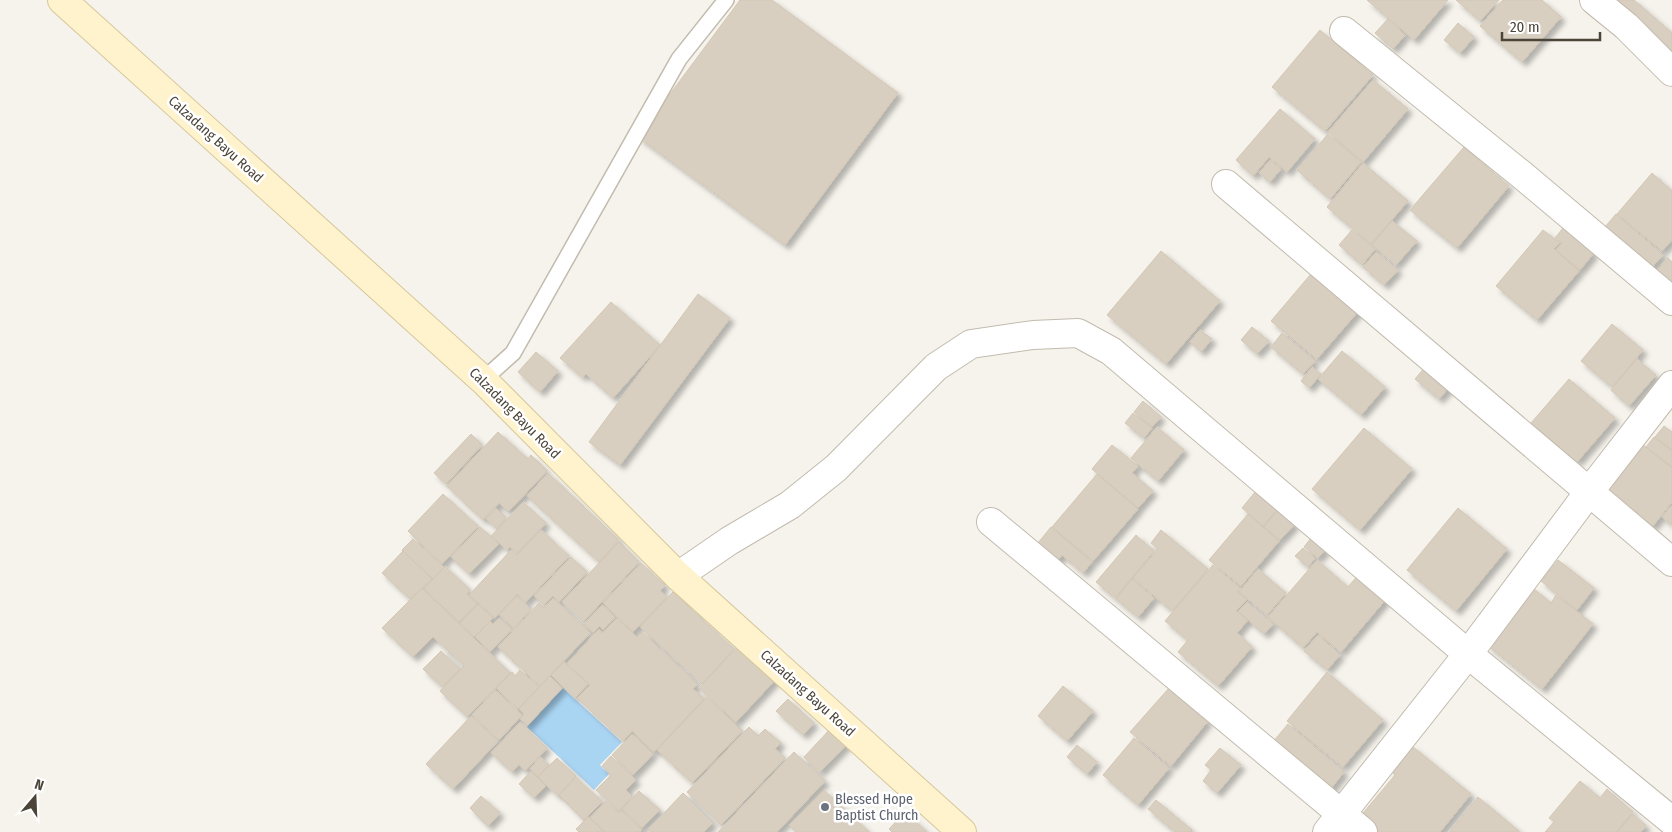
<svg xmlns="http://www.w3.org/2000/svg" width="1672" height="832" font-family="'Fira Sans Condensed',sans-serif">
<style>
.water{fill:#a9d4f2}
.building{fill:#d8cfc1;stroke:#d3c7b4;filter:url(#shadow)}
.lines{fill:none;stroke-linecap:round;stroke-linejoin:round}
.lane-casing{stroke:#c2bbae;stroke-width:18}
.street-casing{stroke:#c2bbae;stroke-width:30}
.secondary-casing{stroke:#d6c79b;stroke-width:30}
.lane{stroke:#fff;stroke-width:15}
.street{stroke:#fff;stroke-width:28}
.secondary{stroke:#fff3cd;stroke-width:28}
.worship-dot{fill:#6b7280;stroke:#fff;stroke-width:2}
.labels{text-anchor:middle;stroke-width:5;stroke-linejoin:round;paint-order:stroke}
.street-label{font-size:14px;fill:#4b4439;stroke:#fff}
.worship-label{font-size:14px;fill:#5b616d;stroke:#fff;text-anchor:start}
</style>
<defs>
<filter id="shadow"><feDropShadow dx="4.5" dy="4.5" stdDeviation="2.5" flood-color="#0004"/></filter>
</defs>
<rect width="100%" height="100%" fill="#f6f3ec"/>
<!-- water -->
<path class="water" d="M563,688l59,54 -22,23 9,9 -15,16 -67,-63z"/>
<!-- building -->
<path class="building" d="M740,0h32l126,93 -113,152 -147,-108z
M1367,0h81l-34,40z
M1456,0h43l-19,21z
M1503,0h39l19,17 -39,45 -42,-36z
M1607,0h27l38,33v24z
M1388,19l17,16 -12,14 -18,-16z
M1458,23l16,14 -14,16 -16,-13z
M1320,30l53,45 -48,56 -53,-44z
M1373,80l35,29 -45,53 -35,-30z
M1280,109l35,30 -28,33 -18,-15 -16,19 -17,-16z
M1328,134l33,28 -31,37 -33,-29z
M1464,147l45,39 -52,62 -47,-38z
M1270,160l11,9 -11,13 -11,-9z
M1363,163l45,38 -37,43 -44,-37z
M1652,173l20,18v49l-10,11 -45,-37z
M1616,214l47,41 -17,19 -47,-40z
M1392,221l25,20 -21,24 -24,-20z
M1563,228l31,25 -14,17 -24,-20 6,-7 -7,-5z
M1352,230l23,19 -13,16 -23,-20z
M1543,230l17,13 -6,6 25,22 -42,49 -41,-34z
M1161,251l59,50 -54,63 -59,-49z
M1376,252l22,18 -14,15 -21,-18z
M1668,258l4,4v26l-17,-15z
M1316,268l46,39 -45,52 -46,-38z
M698,294l32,24 -110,147 -31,-23z
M611,302l49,43 -47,53 -27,-24 -4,3 -22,-19z
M1612,324l31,26 -31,37 -31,-26z
M1252,327l17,14 -12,13 -16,-14z
M1200,330l12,9 -11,13 -11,-10z
M1282,333l33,28 -12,13 -32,-27z
M1342,351l43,36 -24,28 -43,-36z
M536,352l22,19 -18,21 -22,-20z
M1637,359l19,16 -27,31 -18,-16z
M1426,366l25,19 -12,14 -24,-20z
M1312,367l9,7 -12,14 -8,-7z
M1569,379l46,39 -38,44 -46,-39z
M1143,401l18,16 -9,10 -18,-15z
M1133,413l19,15 -8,10 -19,-15z
M1664,426l8,6v18l-17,-13z
M1157,427l27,23 -26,31 -27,-23z
M1364,428l48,41 -52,61 -48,-41z
M498,432l30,27 3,-4 16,16 -39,41 -9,-9 -16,17 -36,-34z
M471,434l11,11 -36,39 -12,-11z
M1654,437l18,14v16l-26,-20z
M1642,444l30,24v34l-20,25 -47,-37z
M1112,445l26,21 -6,7 21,18 -15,17 -46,-39z
M548,473l71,67 -20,22 -72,-66z
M1097,474l41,35 -45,52 -41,-34z
M1260,486l22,18 -19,22 -21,-18z
M443,494l35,32 -36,38 -34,-33z
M523,502l23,21 -29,30 -7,-6 -3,3 -16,-14z
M1672,505v20l-10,-8z
M496,508l10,10 -9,11 -11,-10z
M1458,508l49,41 -51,62 -49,-41z
M1278,510l17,14 -15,16 -16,-13z
M1248,514l31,27 -38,45 -32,-26z
M480,527l19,17 -30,30 -18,-17z
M1051,527l41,35 -9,11 -21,-18 -9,11 -20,-17z
M541,530l28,26 -43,46 -9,-8 -22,24 -26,-23 42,-45 6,5z
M1161,530l47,39 -36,42 -39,-33 25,-29 -7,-6z
M1136,535l18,16 -39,47 -19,-16z
M1311,538l15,12 -8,8 -14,-11z
M413,539l31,28 -11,12 -31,-29z
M619,542l20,20 -56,60 -21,-20z
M1303,548l12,10 -7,9 -13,-11z
M403,551l29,28 -22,20 -28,-26z
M571,557l16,15 -28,30 -6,-6 -9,9 -10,-9z
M1317,560l31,27 11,-13 28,24 -46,54 -24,-20 -14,16 -35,-31z
M1558,560l36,28 -17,22 -36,-29z
M641,563l24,22 -5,6 7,6 -34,35 -30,-29z
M1213,565l27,23 -3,4 10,7 -11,12 12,9 -11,13 15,14 -34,39 -40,-34 10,-12 -23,-19z
M445,566l25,24 -3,4 10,10 -18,18 -35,-33z
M1258,569l28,24 -19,22 -28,-23z
M1132,579l22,19 -16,19 -22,-18z
M422,588l88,85 -43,44 -27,-26 24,-25 -31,-29 -20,20 -31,-29z
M1533,588l18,15 5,-8 37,29 -51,65 -55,-44z
M673,592l61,57 -32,35 -62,-57z
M517,596l14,13 -17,19 -15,-13z
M553,598l37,35 -50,53 -42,-39 41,-44 5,5z
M1247,602l26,22 -9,10 -26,-23z
M478,604l15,14 -19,19 -14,-14z
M602,605l13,12 -12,13 -3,-4 -7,7 -9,-9z
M499,618l13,11 -22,23 -15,-15 15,-16 3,3z
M617,618l20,19 5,-5 55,52 -4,5 11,10 -50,53 -22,-21 -9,10 -46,-43 13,-13 -23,-21 32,-35 3,4z
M1318,635l22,20 -13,15 -23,-19z
M740,644l37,34 -41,44 -37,-34z
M441,651l19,18 -18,18 -19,-18z
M564,662l24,22 -13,14 -24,-23z
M520,670l19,17 -21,22 -22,-21 16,-16 3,4z
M1327,672l56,48 -40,47 -56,-46z
M550,676l12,12 -35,38 -7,-7 4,-5 -5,-5z
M1063,686l30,25 -26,30 -29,-25z
M1169,688l39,33 -37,45 -41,-34z
M495,690l27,25 -23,25 -27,-25z
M707,697l35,34 -50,52 -35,-33z
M788,699l26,24 -11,12 -27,-24z
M471,716l27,25 -45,48 -27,-25z
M520,722l27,26 -22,23 -6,-7 -7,8 -21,-19z
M1288,724l56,48 -15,19 -57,-48z
M749,727l9,9 7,-7 16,14 -6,6 10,9 -64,67 -34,-33z
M832,727l16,16 -28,29 -16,-15z
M632,734l21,20 -20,21 -21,-20z
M1134,738l35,30 -31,37 -35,-30z
M1077,745l20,17 -10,12 -20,-17z
M1412,746l59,48 -31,38h-67l-15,-13 37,-44 -4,-4z
M1220,748l21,17 -24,28 -14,-12 8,-11 -6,-5z
M794,752l31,29 -48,51h-59z
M611,756l25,24 -10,10 6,6 -13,15 -23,-21 15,-15 -9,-9z
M540,757l9,8 -11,12 -8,-8z
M557,758l19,18 -18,20 -20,-19z
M531,771l15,15 -12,12 -15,-14z
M576,777l26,25 -18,18 -25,-25z
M1580,781l20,17 7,-9 26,23 -17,20h-71l9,-10 -5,-4z
M824,790l45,42h-73l-7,-7z
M639,791l21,19 -18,18 -20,-19z
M683,793l30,30 -9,9h-53l-3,-2z
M481,796l19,17 -12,13 -18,-18z
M1478,797l41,34 -1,1h-69z
M1156,800l36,30 -2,2h-15l-27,-23z
M606,801l13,12 2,-3 21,20 -2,2h-34l-16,-14z
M905,812l22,20h-35l-3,-3z
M1633,814l13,12 -5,6h-23z
M588,817l16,15h-25l-3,-3z"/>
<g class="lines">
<defs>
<path id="lane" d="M483,380l30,-27 166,-294 47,-59"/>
<path id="street" d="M1594,0l32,26 46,46
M1344,31l178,144 150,126
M1226,184l446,378
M991,522l372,310
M678,576l51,-35 61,-36 46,-37 100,-101 35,-23 62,-9 45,-2 33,18 357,303 204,167
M1327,832l141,-178 121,-162 83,-107"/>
<path id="secondary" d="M62,0l421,380 195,196 284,256"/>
</defs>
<!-- lane casing -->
<use href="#lane" class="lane-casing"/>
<!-- street casing -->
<use href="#street" class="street-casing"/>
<!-- secondary casing -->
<use href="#secondary" class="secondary-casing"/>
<!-- lane -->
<use href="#lane" class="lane"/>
<!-- street -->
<use href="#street" class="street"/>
<!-- secondary -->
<use href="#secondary" class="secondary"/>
</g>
<!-- markers -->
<circle class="worship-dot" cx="825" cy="807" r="5"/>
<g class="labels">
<!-- street labels -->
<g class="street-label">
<text transform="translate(216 139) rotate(42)" y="5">Calzadang Bayu Road</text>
<text transform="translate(515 413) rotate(45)" y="5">Calzadang Bayu Road</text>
<text transform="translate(808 693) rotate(42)" y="5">Calzadang Bayu Road</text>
</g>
<!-- worship labels -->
<g class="worship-label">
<text x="835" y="804">Blessed Hope<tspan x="835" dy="16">Baptist Church</tspan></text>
</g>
</g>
<!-- north arrow -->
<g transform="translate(35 797) rotate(19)" stroke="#ffffff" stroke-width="4" paint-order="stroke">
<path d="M0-4L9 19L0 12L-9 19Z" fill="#4b4439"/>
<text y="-8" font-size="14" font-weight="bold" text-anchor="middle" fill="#4b4439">N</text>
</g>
<!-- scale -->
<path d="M1502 32v8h98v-8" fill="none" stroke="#4b4439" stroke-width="2.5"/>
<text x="1510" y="32" font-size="15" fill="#4b4439" stroke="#ffffff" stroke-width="4" paint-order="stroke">20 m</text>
</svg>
